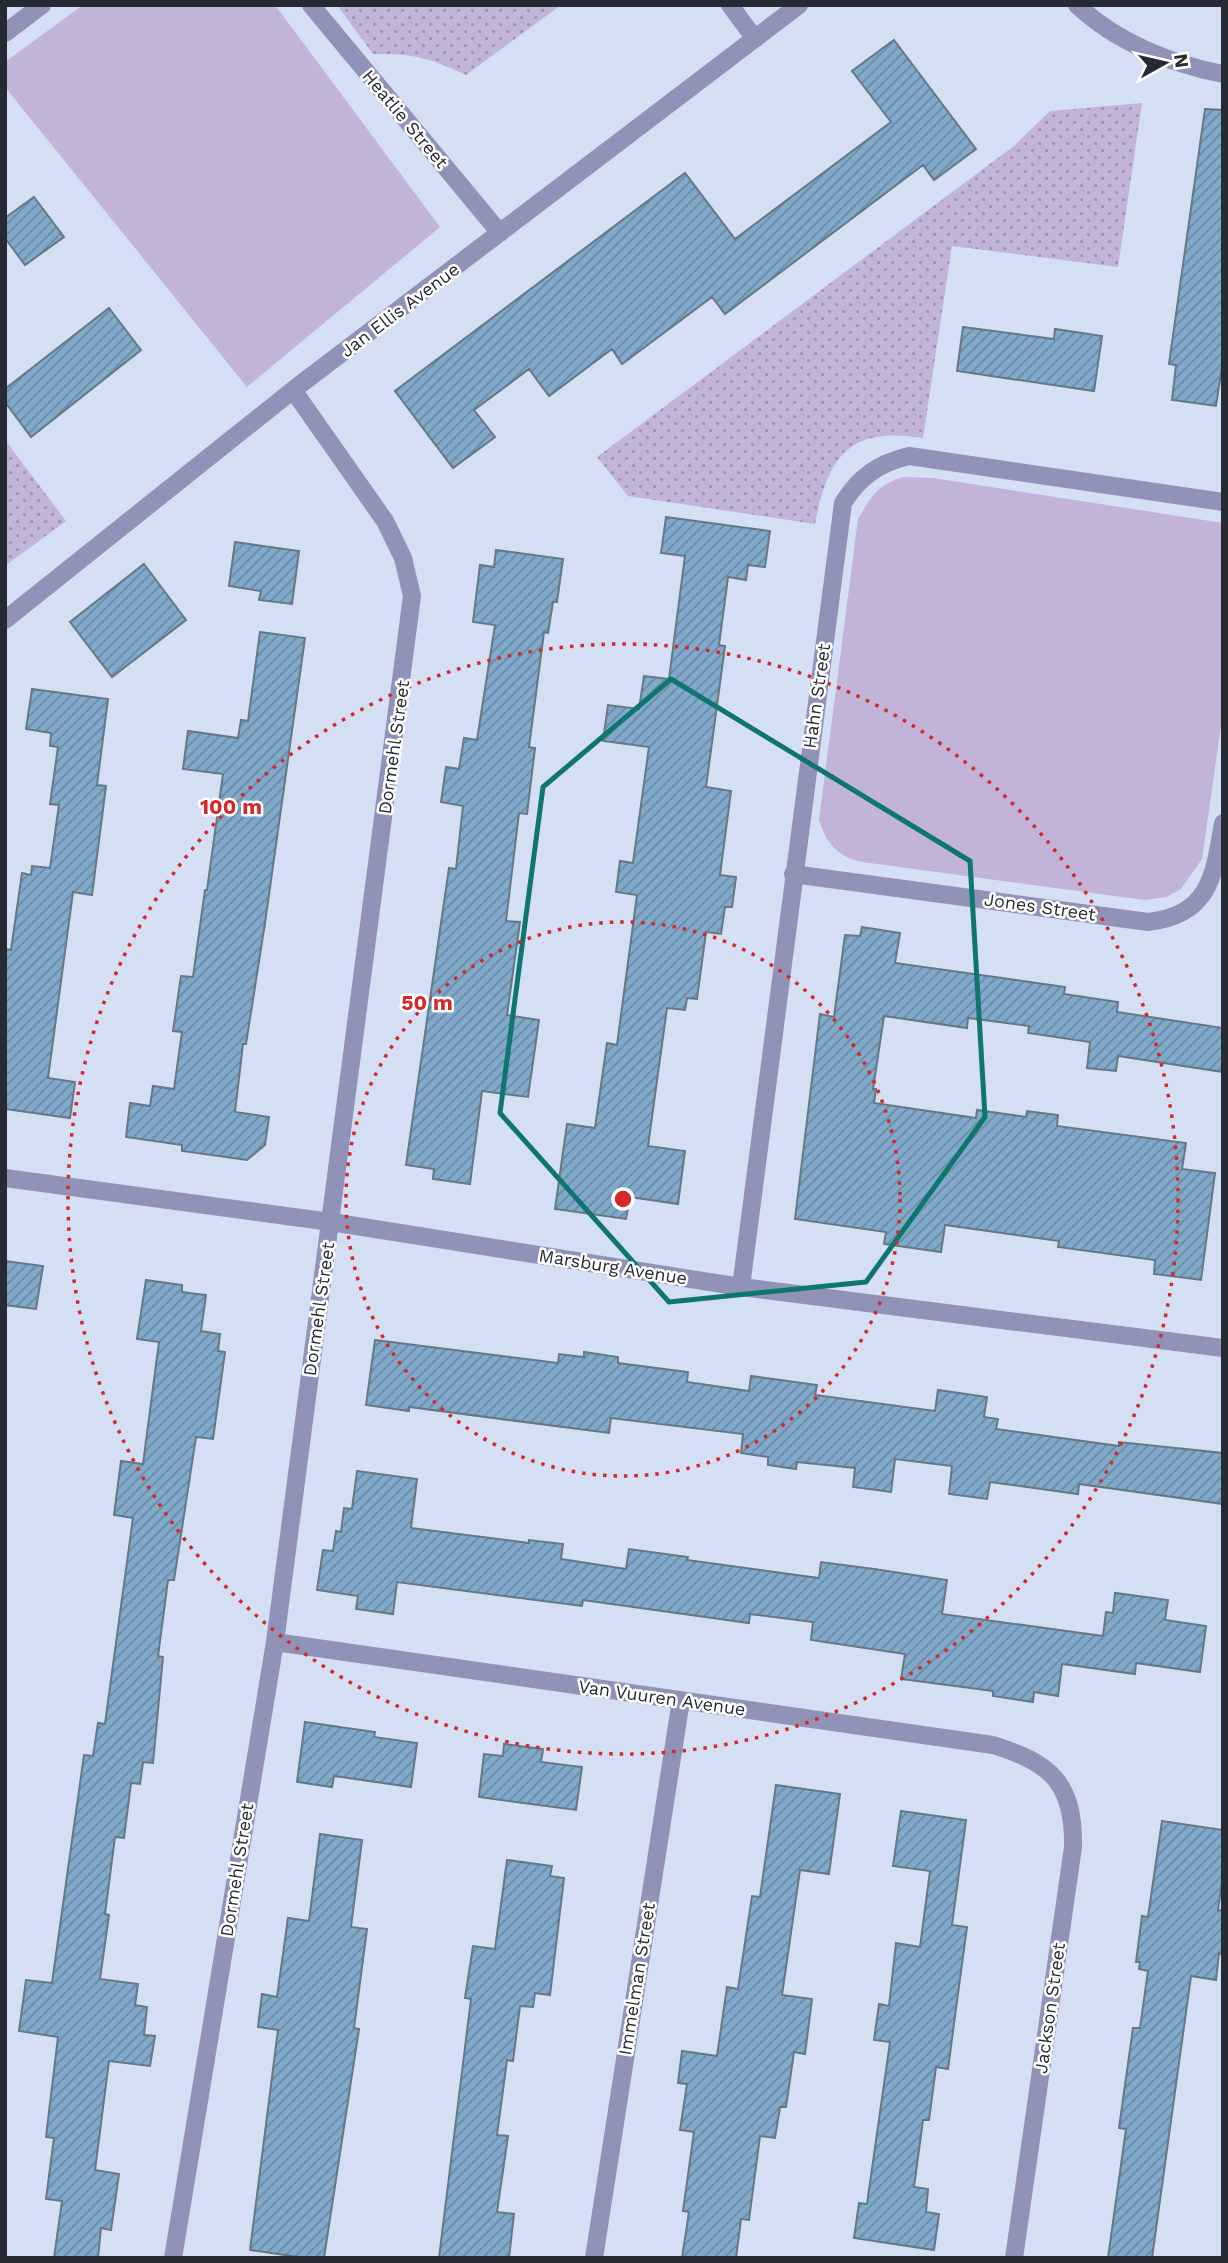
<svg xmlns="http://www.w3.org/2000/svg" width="1228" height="2263" font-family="'Work Sans',sans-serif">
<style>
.grass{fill:url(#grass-dots)}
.green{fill:#c2b3d8}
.building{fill:url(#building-hatch);stroke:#667886;stroke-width:2}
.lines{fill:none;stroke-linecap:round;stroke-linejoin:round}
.minor{stroke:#9192b8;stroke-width:18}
.marked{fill:none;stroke:#0f766e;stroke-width:5;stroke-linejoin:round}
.ring{fill:none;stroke:#d62828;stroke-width:3.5;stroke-dasharray:3.5 7}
.labels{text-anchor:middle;stroke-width:5;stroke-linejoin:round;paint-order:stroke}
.street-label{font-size:18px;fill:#262a32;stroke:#fff}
.centre{fill:#d62828;stroke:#fff;stroke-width:3.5}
.ring-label{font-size:21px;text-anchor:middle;font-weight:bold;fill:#d62828;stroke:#fff;stroke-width:5;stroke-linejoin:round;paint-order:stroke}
</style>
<defs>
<pattern id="grass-dots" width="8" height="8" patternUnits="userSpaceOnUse" patternTransform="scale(1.75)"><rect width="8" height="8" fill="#c2b3d8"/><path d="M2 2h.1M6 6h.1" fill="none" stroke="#9d92b0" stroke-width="1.8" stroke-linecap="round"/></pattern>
<pattern id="building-hatch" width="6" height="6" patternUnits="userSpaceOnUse" patternTransform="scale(1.75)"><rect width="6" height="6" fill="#81a9ca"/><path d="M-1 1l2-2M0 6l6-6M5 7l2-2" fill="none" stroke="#698aa5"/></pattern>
</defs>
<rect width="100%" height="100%" fill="#d4dff4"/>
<!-- grass -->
<path class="grass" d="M337,5h224l-95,70c-36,-17 -53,-22 -93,-21z
M1142,103l-24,164 -166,-21 -29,192c-75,-12 -95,19 -108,86l-187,-28 -31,-39 417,-311 36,-35z
M5,440l61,81 -61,45z"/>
<!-- green -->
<path class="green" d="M83,5h192l165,222 -193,160 -242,-300v-25z
M904,477l29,1 290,45v189l-21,147 -21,30 -15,8 -21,3 -283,-38c-24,-5 -36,-19 -43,-42l39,-301c13,-22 20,-35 46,-42z"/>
<!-- building -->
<path class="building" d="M894,40l82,109 -42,31 -11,-15 -198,149 -13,-17 -90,67 -10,-15 -63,47 -20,-27 -55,41 21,27 -42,31 -58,-77 290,-218 50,66 156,-117 -39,-51z
M1205,109l18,1v250l-7,46 -44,-6 4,-35 -7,-1z
M34,197l30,40 -39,28 -20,-27v-20z
M109,308l32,42 -110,87 -26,-35v-13z
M963,327l91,12 1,-10 47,7 -8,55 -137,-20z
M666,517l104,14 -5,36 -17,-2 -2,15 -18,-3 -9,68 6,1 -19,141 25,4 -11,84 16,2 -4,30h-7l-4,27 -15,-2 -9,67 -10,-1 -2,12 -18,-2 -19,138 37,5 -7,53 -48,-7 -4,22 -71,-10 12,-85 28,4 12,-85 10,2 20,-150 -21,-3 4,-31 13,2 16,-116 -46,-6 5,-36 31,4 5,-33 25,3 16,-123 -24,-3z
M235,542l64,9 -7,53 -33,-4 2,-9 -32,-5z
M496,550l67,9 -6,43h-4l-5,31 -4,-1 -15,115 6,1 -8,66 -8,-1 -13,108 14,1 -13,93 32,5 -11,77 -46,-6 -12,93 -37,-5 1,-10 -28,-4 43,-297 7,1 7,-63 -22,-4 5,-35 13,2 5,-31 13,2 18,-115 -22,-3 7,-57 14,2z
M144,564l42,56 -74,57 -42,-55z
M260,632l45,6 -40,285 -19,121h-3l-8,68 34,5 -4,28 -18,15 -65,-9v-6l-56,-8 4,-34 20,3 3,-20 21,3 8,-57 -9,-1 8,-55 12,1 12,-87h2l16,-116 -40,-5 5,-38 50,7 3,-18 7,1z
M32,689l76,10 -11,86 9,1 -14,109 -19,-3 -25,186 27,4 -5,36 -65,-9v-160l6,1 11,-77 9,2 1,-9 18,2 9,-63 -9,-1 8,-57 -8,-1 1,-13 -25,-4z
M862,927l38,6 -5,30 170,24 -1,7 54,8 -1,10 106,16v44l-105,-16 -2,15 -29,-3 3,-26 -62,-9 1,-7 -61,-8 -1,10 -83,-12 -11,73h3l-2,14 102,15 1,-8 49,7 1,-6 31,4 -1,11 129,17 -4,26 33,4 -14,107 -47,-6 1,-14 -97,-13 1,-6 -114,-16 -4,27 -57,-8 2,-12 -91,-13 25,-205 14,3 11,-82 15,1z
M5,1261l38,5 -7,43 -31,-4z
M146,1280l36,5v7l24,3 -5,36 19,3 -2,17 7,1 -12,87 -17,-2 -22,143h-6l-10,76 5,1 -10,106 -10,-1 -3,22 -9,-1 -7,55 -9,-1 -10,77 4,1 -9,64 38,5 -3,21 12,2 -3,28 11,1 -5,30 -41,-5 -14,109 24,4 -8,56 -10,-2 -3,30h-44l8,-57 -16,-2 8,-61 -8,-1 12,-100 -39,-6 7,-51 26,3 32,-228 9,1 5,-33 7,1 28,-206 -19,-3 7,-54 22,3 16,-122 -22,-3z
M375,1340l183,23 1,-9 25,3v-5l34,5v6l70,9 -1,10 62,9 2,-15 66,9 -2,10 120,16 3,-21 49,7 -3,20 14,2 -2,10 123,17v-4l104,11v51l-144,-20 -1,10 -88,-12 -3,17 -38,-5 3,-28 -57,-7 -4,33 -38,-5 2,-19 -58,-6 -1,7 -28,-4v-8l-27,-4 2,-19 -132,-16 -2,15 -200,-26v4l-43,-6z
M357,1471l60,8 -6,49 118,15v-3l34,4 -2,15 65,10 3,-20 59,8 -1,3 132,18 2,-16 53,7 73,11 -5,34 161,22 3,-24 7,1 2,-20 53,7 -3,20 41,6 -6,46 -64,-9 -1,11 -73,-10 -4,32 -24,-4 -1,10 -40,-6v-5l-92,-12 4,-25 -94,-14 2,-18 -63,-8 -1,9 -166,-23 -1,6 -185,-24 -4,32 -37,-5 2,-13 -41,-6 6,-40 10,1 3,-20 5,1 3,-24 8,1z
M305,1722l70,10 -1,5 43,6 -6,44 -77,-11 -2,11 -35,-5z
M504,1744l39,5 -2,13 41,5 -6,43 -97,-13 5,-43 19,2z
M776,1785l64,9 -11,80 -29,-4 -18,125 30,4 -7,55 -11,-2 -8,55h-6l-5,31 -15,-2 -11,84 -8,-1 -5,39h-54l7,-46 -6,-1 11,-79 -14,-2 7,-46 -9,-1 4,-32 35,5 10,-69 11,2 14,-93 8,1z
M901,1811l65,9 -14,105 15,2 -8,59 -11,83 -12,-2 -7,53h-6l-9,67 14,2 -2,23 13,2 -5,36 -80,-12 5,-35 8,1 23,-162 -16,-2 5,-36 10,2 7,-63 24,4 10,-76 -37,-5z
M1162,1821l61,9v45l-5,35 5,1v43l-4,-1 -3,27 -25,-4 -39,282h-44l18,-129 -7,-1 14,-100h7l8,-57 -9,-2 1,-7h-4l6,-46 6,1z
M320,1834l42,6 -11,87 16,2 -13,99 5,1 -35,229h-19l-55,-8 28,-220 -20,-3 4,-33 15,3 11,-79 21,3z
M507,1860l45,6 -2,10 14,2 -14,117 -15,-2 -2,14 -13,-1 -7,55 -6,-1 -10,75 11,1 -11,76 17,2 -5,44h-70l32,-259 -6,-1 8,-52 22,3z"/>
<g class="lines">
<!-- minor -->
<path class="minor" d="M311,5l189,228
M730,5l25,34
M1077,5c39,37 94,59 146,69
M5,33l37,-28
M5,620l288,-230 506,-385
M793,874l355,48c62,-7 66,-46 75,-99
M5,1178l326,44 410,65 482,61
M741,1287l102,-784c16,-26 36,-40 66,-47l314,46
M275,1642l718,103c58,18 81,38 80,102l-59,411
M173,2258l102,-616 137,-1046 -9,-38 -18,-37 -92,-131
M594,2258l87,-558"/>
</g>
<!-- marked area -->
<path class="marked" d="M671,679l299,182 15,256 -119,165 -197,20 -169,-189 43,-326z"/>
<!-- distance rings -->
<g class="ring">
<circle cx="623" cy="1199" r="277"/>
<circle cx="623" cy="1199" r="555"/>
</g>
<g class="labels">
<!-- street labels -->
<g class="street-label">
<text transform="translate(405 119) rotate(50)" y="6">Heatlie Street</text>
<text transform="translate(400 310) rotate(-37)" y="6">Jan Ellis Avenue</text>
<text transform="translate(817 696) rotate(-82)" y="6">Hahn Street</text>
<text transform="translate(394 747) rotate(-82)" y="6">Dormehl Street</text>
<text transform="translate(1040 907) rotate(8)" y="6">Jones Street</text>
<text transform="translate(613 1267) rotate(9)" y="6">Marsburg Avenue</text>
<text transform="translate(319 1309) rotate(-82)" y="6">Dormehl Street</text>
<text transform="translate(662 1698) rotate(8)" y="6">Van Vuuren Avenue</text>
<text transform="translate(237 1870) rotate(-81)" y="6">Dormehl Street</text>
<text transform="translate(637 1979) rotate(-81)" y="6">Immelman Street</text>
<text transform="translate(1050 2008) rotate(-82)" y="6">Jackson Street</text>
</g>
</g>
<circle cx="623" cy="1199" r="10" class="centre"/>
<g class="ring-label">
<text x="231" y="814">100 m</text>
<text x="427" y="1010">50 m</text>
</g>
<!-- border -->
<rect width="1228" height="2263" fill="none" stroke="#262a32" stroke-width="14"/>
<!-- north arrow -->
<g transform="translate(1165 63) rotate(82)" stroke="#ffffff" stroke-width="5" paint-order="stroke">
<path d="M0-5L12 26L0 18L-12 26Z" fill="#262a32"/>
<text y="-10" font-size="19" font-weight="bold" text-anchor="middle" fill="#262a32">N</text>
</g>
</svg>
